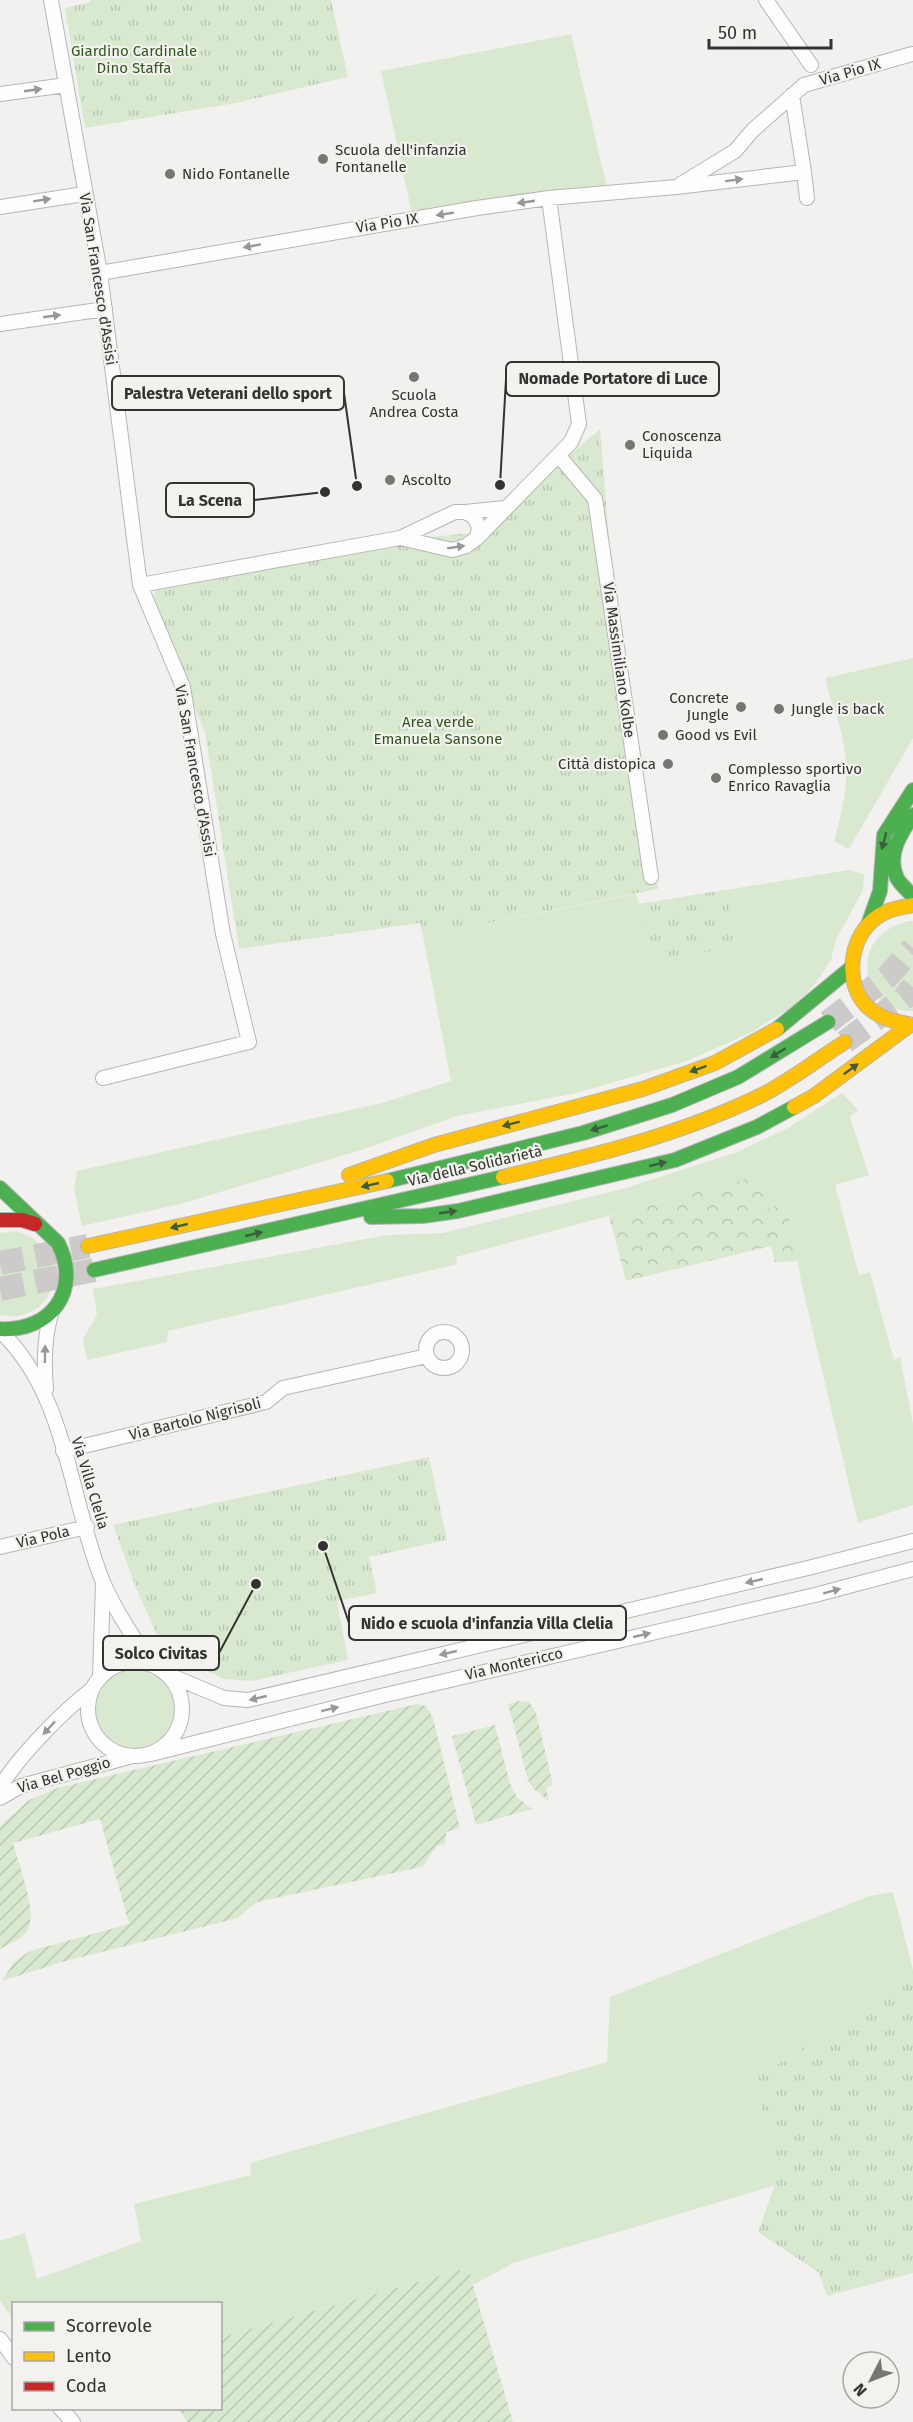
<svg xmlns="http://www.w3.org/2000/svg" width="913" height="2422" font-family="'Fira Sans',sans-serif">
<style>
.grass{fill:#d8e9d0}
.forest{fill:url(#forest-crowns)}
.park{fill:url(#park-tufts)}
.garden{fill:url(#garden-furrows)}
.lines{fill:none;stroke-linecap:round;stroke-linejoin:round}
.highway-tunnel{stroke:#cccbca;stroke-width:24;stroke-dasharray:24 12;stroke-linecap:butt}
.street-casing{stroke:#b7b6b5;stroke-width:16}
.fast-casing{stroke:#b7b6b5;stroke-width:16}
.slow-casing{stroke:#b7b6b5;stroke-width:16}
.jam-casing{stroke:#b7b6b5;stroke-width:16}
.street{stroke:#fdfdfd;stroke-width:14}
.fast{stroke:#4caf50;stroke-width:14}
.slow{stroke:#ffc107;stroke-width:14}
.jam{stroke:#c62828;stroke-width:14}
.oneway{fill:#989898}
.oneway2{fill:#3c5e3c}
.poi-dot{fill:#767674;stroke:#f3f2ef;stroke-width:2}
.labels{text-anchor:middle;stroke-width:4.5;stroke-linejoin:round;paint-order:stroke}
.park-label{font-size:15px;fill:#2f571b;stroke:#f3f2ef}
.street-label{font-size:15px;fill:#343332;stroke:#f3f2ef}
.poi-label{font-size:15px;fill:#343332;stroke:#f3f2ef;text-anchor:start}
.leader{fill:none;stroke:#343332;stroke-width:2}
.callout-dot{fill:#343332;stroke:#f3f2ef;stroke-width:2}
.callout{fill:#f3f2ef;stroke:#343332;stroke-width:2}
.callout-label{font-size:16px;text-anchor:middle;font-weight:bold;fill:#343332}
</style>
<defs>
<pattern id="forest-crowns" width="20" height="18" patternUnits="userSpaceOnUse" patternTransform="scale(1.5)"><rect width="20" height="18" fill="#d8e9d0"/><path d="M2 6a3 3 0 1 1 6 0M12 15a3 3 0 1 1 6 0" fill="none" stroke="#bac8b3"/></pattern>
<pattern id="park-tufts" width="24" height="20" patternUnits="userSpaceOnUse" patternTransform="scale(1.5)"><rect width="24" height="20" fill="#d8e9d0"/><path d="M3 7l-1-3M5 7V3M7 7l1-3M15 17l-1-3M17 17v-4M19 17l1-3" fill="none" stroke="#bac8b3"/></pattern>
<pattern id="garden-furrows" width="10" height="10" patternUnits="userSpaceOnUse" patternTransform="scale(1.5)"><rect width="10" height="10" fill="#d8e9d0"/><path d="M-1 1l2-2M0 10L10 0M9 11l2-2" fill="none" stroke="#bac8b3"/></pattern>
</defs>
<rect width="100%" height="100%" fill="#f2f1f0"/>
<!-- grass -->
<path class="grass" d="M571,34l37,158 -196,22 -31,-143z
M913,658v80l-64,111 -15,-8c12,-42 17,-71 6,-114 -5,-17 -12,-32 -14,-49z
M848,870l16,4 -1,16 -27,50 -5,20 -11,17 -12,15 -18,16 -38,24 -65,29 -111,32 -119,23 -96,34 -181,54 -98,22 -8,-38 3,-17 305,-68 69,-22 -28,-145 213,-42 3,10z
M909,921h4v90c-52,3 -68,-76 -4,-90z
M842,1093l16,17 -8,7 19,58 -34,10 24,90 11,-3 24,88 6,-3 13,67v81l-55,18 -55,-233 -17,-87 -19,7 -8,-35 -303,82 1,7 -3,1 -286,66 -1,11 -80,18 -4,-21 14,-24 -4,-26 294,-54 56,-2 183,-45 111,-36 51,-24z
M16,1231c62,18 41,96 -16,84v-82z
M96 1709a39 39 0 1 1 78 0a39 39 0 1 1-78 0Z
M893,1892l20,78v38l-130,175 -270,80 -36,20 -4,1 -5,-16 -247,69 -1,-33h-206l-1,15 -13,-18v-60l25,-8 12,46 104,-38 -7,-37 117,-29 -1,-12 357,-101 3,-65 260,-101z"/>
<!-- forest -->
<path class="forest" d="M759,1175l8,34 19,-6 12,58 -23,1 -4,-16 -145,35 -17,-65z"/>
<!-- park -->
<path class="park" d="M90,0h241l17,77 -112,26 -151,25 -20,-120 26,-6z
M600,429l14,171 44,289 -235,47 -3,-13 -181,26 -34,-217 -51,-116 1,-31 166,-36 157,-17z
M726,890l9,57 -86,15 -10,-58z
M429,1457l18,83 -78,17 8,36 -40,8 11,59 -96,21 -28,-2 -41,-20 -25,-22 -22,-49 -23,-63z
M913,1976v297l-86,23 -9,-24 -60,-40 21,-59 -25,-93z"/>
<!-- garden -->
<path class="garden" d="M519,1701l10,1 7,11 17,72 -7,2 3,15 -16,-14 -5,-8 -20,-76z
M417,1704l9,2 7,12 27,110 -14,4 -1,12 -8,2 -15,21 -165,35 -19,16 -176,44 -60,19 12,-19 16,-11 99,-27 -29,-105 -87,24c5,21 28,74 12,91 -6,6 -18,11 -25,15v-123l29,-26 28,-12z
M495,1725l15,59 7,13 15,12 -56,16 -24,-89z
M468,2268l45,154h-326l-8,-13 41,-1 1,-71z"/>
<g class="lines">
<!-- highway-tunnel -->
<path class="highway-tunnel" d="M828,1022l59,-45 26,-29
M845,1042l59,-44 9,-11
M0,1263l88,-17
M0,1289l94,-19"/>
<defs>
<path id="street" d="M51,0l49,273 40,312 43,102 40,247 26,108 -146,36
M766,0l45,65
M0,94l66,-9
M804,172l3,26
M681,184l54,-33 18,-21 51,-45 108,-31
M0,207l84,-13
M100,273l377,-65 72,-10 127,-11 128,-15 -12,-77
M0,324l105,-15
M559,456l36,43 56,378
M465,512l40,-4
M400,538l52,12 14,-4 11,-8 94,-96 8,-18 -30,-226
M140,585l260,-47 55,-26h10l9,5 5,10 -2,11
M0,1331c68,64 69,168 103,251 13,30 31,56 49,83
M426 1350a18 18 0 1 1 36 0a18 18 0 1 1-36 0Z
M46,1389c-2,-26 -2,-49 5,-75
M63,1451l203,-49 17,-14 144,-32
M0,1547l87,-20
M88 1709a47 47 0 1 1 94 0a47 47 0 1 1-94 0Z
M167,1674l57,24 24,2 560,-132 105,-27
M100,1677l3,-94
M151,1754l230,-58 434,-101 98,-26
M0,1787c20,-32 63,-76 92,-98
M0,1798l21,-12 108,-29
M0,2339l14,19
M60,2408l13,14"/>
<path id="fast" d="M913,815c-12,18 -27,40 -16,63 3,6 11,13 16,18
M869,922l11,-31 4,-56 29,-45
M777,1029l74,-61
M387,1181l196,-48 89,-28 66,-28 90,-55
M0,1188l58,55c24,47 -7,89 -58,86
M371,1217l52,-1 35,-5 217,-51 82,-33 37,-20
M94,1270l409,-93"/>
<path id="slow" d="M913,905c-9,2 -19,3 -27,7 -36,15 -46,72 -16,97 14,11 27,13 43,16
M794,1107l20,-11 96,-71
M349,1175l85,-30 209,-56 72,-26 62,-34
M503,1177c89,-21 178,-42 261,-83 28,-15 54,-35 81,-52
M88,1246l299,-65"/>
<path id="jam" d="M0,1220h22l13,4"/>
</defs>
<!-- street casing -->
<use href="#street" class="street-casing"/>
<!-- fast casing -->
<use href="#fast" class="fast-casing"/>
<!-- slow casing -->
<use href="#slow" class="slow-casing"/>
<!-- jam casing -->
<use href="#jam" class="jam-casing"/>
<!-- street -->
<use href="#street" class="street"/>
<!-- fast -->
<use href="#fast" class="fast"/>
<!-- slow -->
<use href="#slow" class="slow"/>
<!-- jam -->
<use href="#jam" class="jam"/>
</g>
<!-- one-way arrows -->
<defs><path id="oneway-solid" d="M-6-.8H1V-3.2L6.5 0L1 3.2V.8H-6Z" transform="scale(1.5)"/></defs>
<g class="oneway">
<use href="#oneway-solid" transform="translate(33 90) rotate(-8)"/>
<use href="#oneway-solid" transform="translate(734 180) rotate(-7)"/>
<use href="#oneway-solid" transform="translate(42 200) rotate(-9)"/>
<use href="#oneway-solid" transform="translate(526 202) rotate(172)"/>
<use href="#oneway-solid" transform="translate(445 214) rotate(171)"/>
<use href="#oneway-solid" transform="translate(252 246) rotate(170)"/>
<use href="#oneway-solid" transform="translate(52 316) rotate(-8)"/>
<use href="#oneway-solid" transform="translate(456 547) rotate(-9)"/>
<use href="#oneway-solid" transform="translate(45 1354) rotate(-89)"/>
<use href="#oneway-solid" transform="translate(754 1581) rotate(167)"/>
<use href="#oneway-solid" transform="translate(832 1591) rotate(-15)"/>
<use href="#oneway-solid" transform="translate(642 1635) rotate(-13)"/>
<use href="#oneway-solid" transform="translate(448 1653) rotate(167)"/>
<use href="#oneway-solid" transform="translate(258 1698) rotate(167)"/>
<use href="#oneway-solid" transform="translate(330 1709) rotate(-14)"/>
<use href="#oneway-solid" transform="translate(49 1728) rotate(132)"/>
</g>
<g class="oneway2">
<use href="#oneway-solid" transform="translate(884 841) rotate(104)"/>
<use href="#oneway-solid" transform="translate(778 1053) rotate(148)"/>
<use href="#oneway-solid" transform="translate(698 1069) rotate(160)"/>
<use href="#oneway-solid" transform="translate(851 1069) rotate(-36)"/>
<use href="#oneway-solid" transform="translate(511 1124) rotate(165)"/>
<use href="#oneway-solid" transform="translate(599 1128) rotate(163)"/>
<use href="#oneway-solid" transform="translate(658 1164) rotate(-13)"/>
<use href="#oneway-solid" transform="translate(370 1185) rotate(167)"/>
<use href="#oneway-solid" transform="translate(448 1212) rotate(-8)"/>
<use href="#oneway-solid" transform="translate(179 1226) rotate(167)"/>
<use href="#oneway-solid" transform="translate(254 1234) rotate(-13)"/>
</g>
<!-- markers -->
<g class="poi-dot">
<circle cx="323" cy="159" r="6"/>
<circle cx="170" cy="174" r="6"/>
<circle cx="414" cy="377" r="6"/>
<circle cx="630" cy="445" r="6"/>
<circle cx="390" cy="480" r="6"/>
<circle cx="741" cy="707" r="6"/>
<circle cx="779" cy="709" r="6"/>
<circle cx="663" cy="735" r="6"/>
<circle cx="668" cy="764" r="6"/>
<circle cx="716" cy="778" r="6"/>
</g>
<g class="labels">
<!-- park labels -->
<g class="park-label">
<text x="134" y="56">Giardino Cardinale<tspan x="134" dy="17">Dino Staffa</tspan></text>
<text x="438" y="727">Area verde<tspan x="438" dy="17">Emanuela Sansone</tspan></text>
</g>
<!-- street labels -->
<g class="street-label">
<text transform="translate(850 72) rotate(-16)" y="5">Via Pio IX</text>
<text transform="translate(387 223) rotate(-9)" y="5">Via Pio IX</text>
<text transform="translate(98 279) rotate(81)" y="5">Via San Francesco d'Assisi</text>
<text transform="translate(619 660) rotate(82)" y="5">Via Massimiliano Kolbe</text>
<text transform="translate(195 771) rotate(80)" y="5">Via San Francesco d'Assisi</text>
<text transform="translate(475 1166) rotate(-13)" y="5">Via della Solidarietà</text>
<text transform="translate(195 1419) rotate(-14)" y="5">Via Bartolo Nigrisoli</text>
<text transform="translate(90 1483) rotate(73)" y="5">Via Villa Clelia</text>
<text transform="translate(43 1537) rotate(-13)" y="5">Via Pola</text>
<text transform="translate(514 1664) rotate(-13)" y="5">Via Montericco</text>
<text transform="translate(64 1775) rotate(-16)" y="5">Via Bel Poggio</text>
</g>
<!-- poi labels -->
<g class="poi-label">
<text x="335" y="155">Scuola dell'infanzia<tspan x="335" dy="17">Fontanelle</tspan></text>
<text x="182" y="179">Nido Fontanelle</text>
<text x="414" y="400" text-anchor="middle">Scuola<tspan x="414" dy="17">Andrea Costa</tspan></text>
<text x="642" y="441">Conoscenza<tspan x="642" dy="17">Liquida</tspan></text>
<text x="402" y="485">Ascolto</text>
<text x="729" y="703" text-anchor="end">Concrete<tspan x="729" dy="17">Jungle</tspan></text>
<text x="791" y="714">Jungle is back</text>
<text x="675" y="740">Good vs Evil</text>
<text x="656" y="769" text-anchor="end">Città distopica</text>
<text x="728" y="774">Complesso sportivo<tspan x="728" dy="17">Enrico Ravaglia</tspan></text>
</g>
</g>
<!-- callouts -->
<path class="leader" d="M500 485L506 379M357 486L344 393M325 492L254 500M323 1546L349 1623M256 1584L219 1653"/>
<g class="callout-dot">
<circle cx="500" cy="485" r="6"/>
<circle cx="357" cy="486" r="6"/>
<circle cx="325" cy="492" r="6"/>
<circle cx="323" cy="1546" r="6"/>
<circle cx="256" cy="1584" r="6"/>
</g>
<g class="callout">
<rect x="506" y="362" width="213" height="34" rx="6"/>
<rect x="112" y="376" width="232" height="34" rx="6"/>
<rect x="166" y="483" width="88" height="34" rx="6"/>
<rect x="349" y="1606" width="277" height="34" rx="6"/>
<rect x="103" y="1636" width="116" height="34" rx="6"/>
</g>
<g class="callout-label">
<text x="613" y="384">Nomade Portatore di Luce</text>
<text x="228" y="399">Palestra Veterani dello sport</text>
<text x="210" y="506">La Scena</text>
<text x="487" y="1629">Nido e scuola d'infanzia Villa Clelia</text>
<text x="161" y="1659">Solco Civitas</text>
</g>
<!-- legend -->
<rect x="12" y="2302" width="210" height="108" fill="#f3f2ef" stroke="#a7a6a3" stroke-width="1.5"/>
<rect x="24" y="2322" width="30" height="9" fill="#4caf50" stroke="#a7a6a3" stroke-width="1.5"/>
<text x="66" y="2332" font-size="18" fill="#343332">Scorrevole</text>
<rect x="24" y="2352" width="30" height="9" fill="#ffc107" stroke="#a7a6a3" stroke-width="1.5"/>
<text x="66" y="2362" font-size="18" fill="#343332">Lento</text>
<rect x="24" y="2382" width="30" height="9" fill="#c62828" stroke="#a7a6a3" stroke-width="1.5"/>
<text x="66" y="2392" font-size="18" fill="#343332">Coda</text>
<!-- north arrow -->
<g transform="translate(871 2380) rotate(228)"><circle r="28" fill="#f3f2ef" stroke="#a7a6a3" stroke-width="1.5"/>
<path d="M0-4.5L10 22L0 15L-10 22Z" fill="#767674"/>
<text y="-9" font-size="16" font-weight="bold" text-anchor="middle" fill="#343332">N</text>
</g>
<!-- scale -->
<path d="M709 39v9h122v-9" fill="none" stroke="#343332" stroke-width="3"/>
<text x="718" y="39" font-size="18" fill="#343332" stroke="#f3f2ef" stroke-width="4.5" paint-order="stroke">50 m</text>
</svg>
